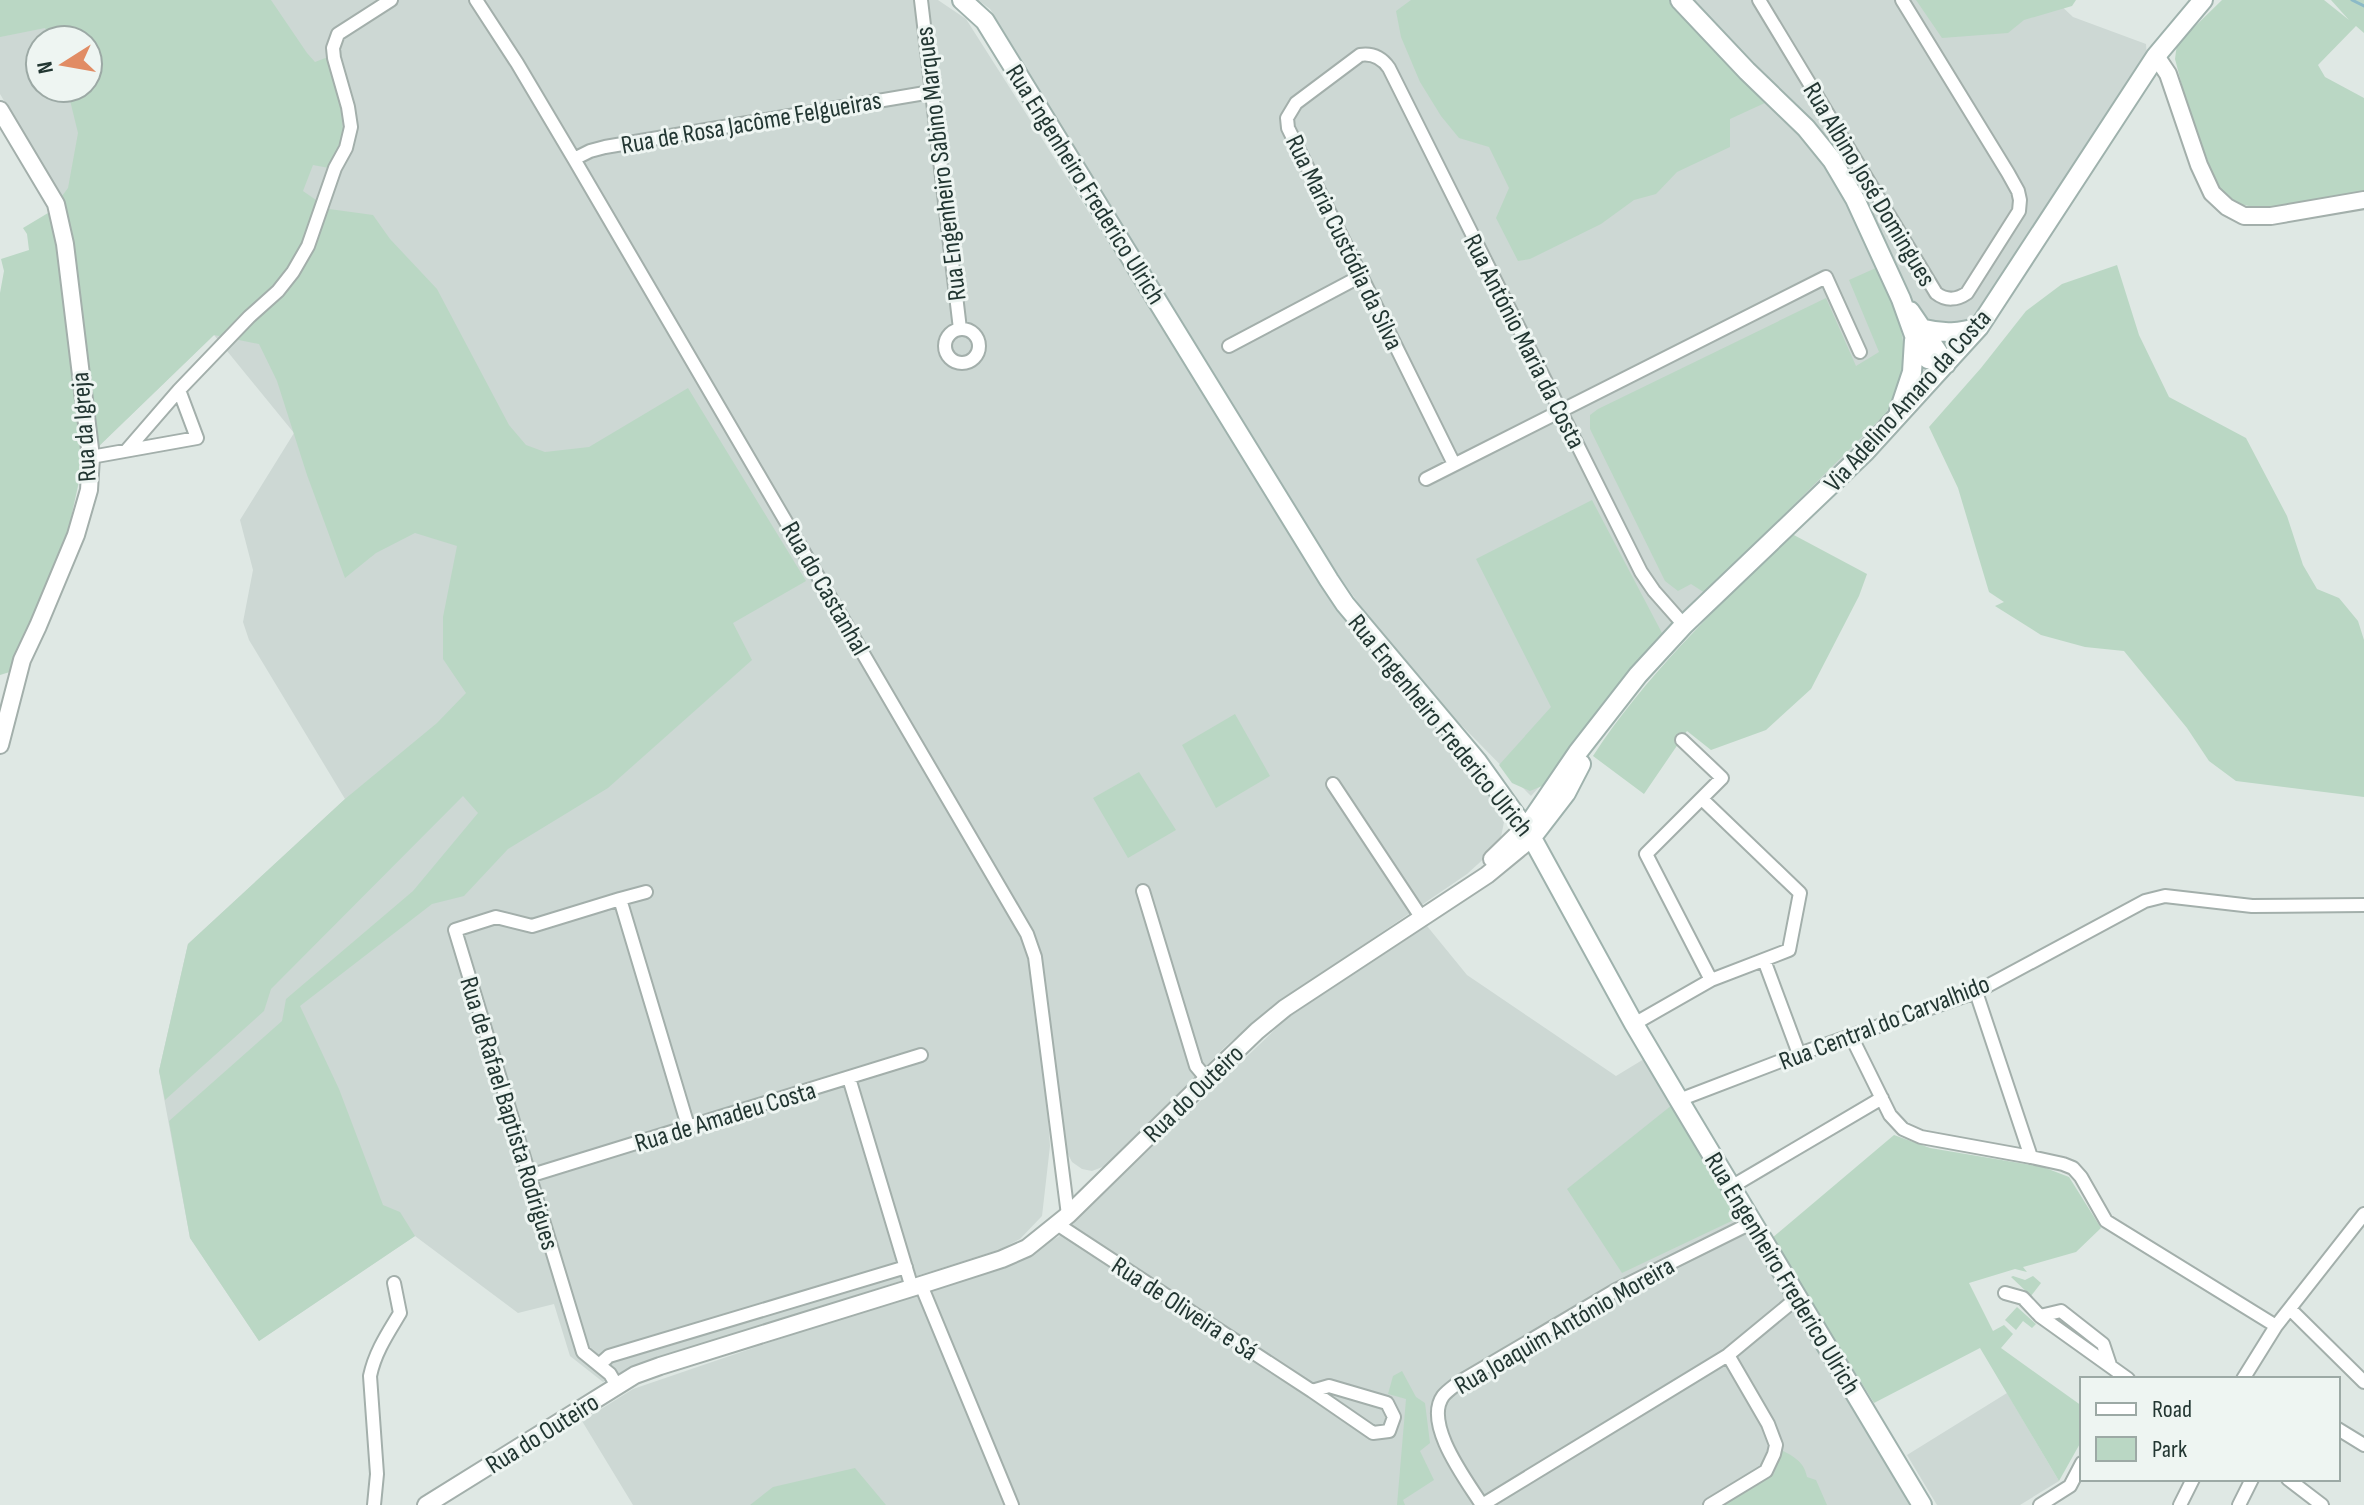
<svg xmlns="http://www.w3.org/2000/svg" width="2364" height="1505" font-family="'Sofia Sans Condensed',sans-serif">
<style>
.built{fill:#cdd8d4;fill-rule:evenodd}
.green{fill:#bad7c4}
.lines{fill:none;stroke-linecap:round;stroke-linejoin:round}
.stream{stroke:#8cbac7;stroke-width:3}
.minor-casing{stroke:#a3afab;stroke-width:16}
.tertiary-casing{stroke:#a3afab;stroke-width:20}
.secondary-casing{stroke:#9fb2ad;stroke-width:22}
.minor{stroke:#fff;stroke-width:12}
.tertiary{stroke:#fff;stroke-width:16}
.secondary{stroke:#fff;stroke-width:18}
.labels{text-anchor:middle;stroke-width:6;stroke-linejoin:round;paint-order:stroke}
.street-label{font-size:26px;fill:#223632;stroke:#eef5f2}
</style>
<rect width="100%" height="100%" fill="#dfe8e4"/>
<!-- built -->
<path class="built" d="M0,0h938l28,19 190,299 179,289 160,195 9,20 -3,15 -12,17 -22,20 -193,132 -46,38 -123,122 -13,5 -10,-2 -10,-7 -5,-10 -30,-183 13,177 -8,70 -22,23 -19,10 -364,116 -34,17 -33,-26 -16,-52 -36,9 -103,-77 -156,105 -69,-103 -31,-167 29,-127 157,-145 -96,-159 -6,-18 10,-52 -13,-50 54,-87 -80,-98 -116,112 -24,-194 -17,-63 -57,-96zM40,40h48v48h-48z
M978,0h1077l18,17 73,27 2,30 -158,238 -198,222 -201,195 -60,67 -113,-115 -47,-60 -67,-95 -314,-517z
M1427,926l40,49 149,101 28,-17 270,446h-1281l-51,-84 51,-32 264,-90 99,-28 62,-34 228,-218z
M2007,1393l52,88 -39,24h-83l-30,-50z"/>
<!-- green -->
<path class="green" d="M0,0h271l36,53 8,9 13,-5 10,31 6,49 -15,31 -16,-3 -10,26 26,18 44,6 17,24 47,50 72,136 17,20 19,7 44,-5 99,-59 118,193 -73,42 19,37 -144,128 -100,61 -44,47 -32,8 -132,102 39,83 44,116 17,7 15,24 -156,105 -69,-103 -21,-117 113,-100 4,-22 127,-108 65,-78 -15,-17 -192,193 -7,22 -99,89 -6,-29 29,-127 157,-145 92,-76 29,-30 -23,-34v-42l14,-71 -42,-13 -39,20 -31,25 -38,-103 -30,-94 -18,-37 -45,-9 -116,112 -24,-194 -15,-53 9,-12 10,-55 -11,-45h21v-48h-37l-6,-12 -45,9z
M1411,0h259l97,102 -37,17v28l-53,25 -21,22 -22,6 -33,24 -71,35 -12,2 -22,-43 13,-30 -20,-41 -30,-9 -18,-22 -21,-34 -19,-45 -5,-26z
M1916,0h160l-4,6 -48,14 -16,13 -66,5z
M2222,0h102l25,20 -18,-20h33v33l-8,-7 -38,39 7,12 39,21v94l-99,17 -32,-6 -15,-16 -29,-75 -14,-53 2,-15z
M48,213l7,4 28,246 -17,78 -53,130 -13,4v-382l4,-22 -3,-12 28,-9 -2,-16 -4,-6z
M2117,265l22,70 30,62 77,41 41,78 16,49 14,24 22,9 19,23 6,19v157l-128,-16 -27,-20 -22,-33 -63,-77 -39,-4 -44,-12 -46,-29 9,-4 -15,-10 -31,-104 -29,-61 52,-59 45,-57 36,-27z
M1878,267c23,51 41,96 7,147l-180,179 -14,-9 -13,7 -13,-10 -75,-152v-14l8,-6 228,-111 30,68 23,-14 -30,-72z
M1592,500l70,133 -115,151 -17,7 -18,-8 -13,-18 52,-58 -75,-148z
M1792,534l75,40 -8,22 -48,93 -45,41 -55,20 -24,-19 -43,63 -51,-38c55,-84 128,-152 199,-222z
M1235,714l35,62 -54,32 -34,-63z
M1139,772l37,58 -48,28 -35,-60z
M1672,1105l68,112 -118,56 -55,-84z
M1894,1135l36,13 113,19 26,10 32,51 -25,24 -53,15 4,5 -12,-3 -46,14 24,48 11,-6 9,9 -12,14 81,58v34l-23,41 -79,-133 -106,55 -102,-165z
M2013,1276l12,4 8,-4 8,7 -10,13 -20,-19z
M2017,1307l19,17 -4,4 -9,-7 -7,9 -11,-10z
M1402,1371l14,26 9,6 5,40 -10,8 14,29 -31,20 2,5h-8l9,-106 -18,-5 5,-18z
M1779,1449c14,7 25,12 28,28l9,3 11,25h-104l8,-7 43,-24z
M855,1468l31,37h-136l23,-18z"/>
<g class="lines">
<!-- stream -->
<path class="stream" d="M2352,0l12,6"/>
<defs>
<path id="minor" d="M476,0l41,63 57,96 453,775 8,23 33,258
M921,0l39,329
M1759,0l177,293c10,8 21,7 31,0l52,-82 1,-11 -2,-9 -10,-18 -106,-173
M574,159l16,-8 15,-4 326,-55
M945 346a17 17 0 1 1 34 0a17 17 0 1 1-34 0Z
M1229,346l132,-70
M127,450l52,-60 70,-73 29,-26 15,-19 15,-26 27,-78 11,-20 5,-21 -3,-20 -14,-49 -1,-10 5,-14 53,-34
M91,457l106,-19 -18,-48
M1454,464l-166,-336 -1,-10 9,-15 64,-48c13,-2 22,3 29,13l252,504 13,19 30,34
M1426,479l400,-202 34,75
M1682,740l40,38 -76,76 65,126
M1333,784l88,133
M1143,891l53,175 11,13
M646,892l-26,7 68,227
M1764,960l35,94
M1976,992l55,165
M1634,1024l77,-44 78,-30 11,-57 -98,-94
M1851,1036l39,79 13,14 18,8 110,20 32,7 10,4 8,9 25,44 170,105
M849,1078l63,210
M1679,1100l120,-46 177,-62 169,-91 20,-5 87,10 112,-1
M529,1176l392,-121
M1731,1187l151,-89
M1057,1224l255,167
M921,1285l91,220
M2005,1293l18,5 17,18 88,63
M2291,1310l73,72
M2040,1316l21,-5 42,33 7,21
M599,1365l10,-9 297,-89
M2243,1379l33,-53 88,-112
M617,1386l-7,-12 -27,-22 -128,-422 41,-13 36,9 88,-27
M1329,1386l58,17 7,14 -5,14 -16,2 -61,-42z
M2338,1429l26,16
M2288,1479l34,26
M374,1505l3,-31 -7,-98c5,-24 18,-43 30,-63l-6,-30
M1482,1505c-15,-24 -59,-81 -39,-109 4,-5 10,-9 15,-13l158,-93 135,-67
M1482,1505l246,-150 69,-57
M1710,1505l56,-34 8,-17 2,-9 -8,-21 -40,-69
M2040,1505l30,-19 12,-23
M2180,1505l13,-26
M2239,1505l13,-26"/>
<path id="tertiary" d="M2156,56l12,18 31,91 13,28 15,14 17,9h27l93,-16
M0,110l56,94 9,40 26,213 -2,33 -13,45 -38,91 -16,34 -22,85
M1492,859l33,-32
M426,1505l209,-130 25,-9 261,-81 81,-26 25,-11 41,-33 139,-136 50,-48 28,-23 202,-133 45,-37"/>
<path id="secondary" d="M962,0l23,21 344,559 16,24 132,157 55,77 102,186 45,76 243,405
M1680,0l67,71 59,57 26,32 23,39 46,100 19,53 8,7 18,5
M1910,311l36,53
M1924,329c20,5 36,4 55,-2
M1899,411l13,-39 2,-32
M1525,827l6,-6 47,-69 60,-77 46,-50 181,-173 114,-125 177,-271 47,-56
M1536,832l30,-39 15,-29"/>
</defs>
<!-- minor casing -->
<use href="#minor" class="minor-casing"/>
<!-- tertiary casing -->
<use href="#tertiary" class="tertiary-casing"/>
<!-- secondary casing -->
<use href="#secondary" class="secondary-casing"/>
<!-- minor -->
<use href="#minor" class="minor"/>
<!-- tertiary -->
<use href="#tertiary" class="tertiary"/>
<!-- secondary -->
<use href="#secondary" class="secondary"/>
</g>
<g class="labels">
<!-- street labels -->
<g class="street-label">
<text transform="translate(751 122) rotate(-10)" y="9">Rua de Rosa Jacôme Felgueiras</text>
<text transform="translate(940 164) rotate(-97)" y="9">Rua Engenheiro Sabino Marques</text>
<text transform="translate(1086 184) rotate(58)" y="9">Rua Engenheiro Frederico Ulrich</text>
<text transform="translate(1870 184) rotate(59)" y="9">Rua Albino José Domingues</text>
<text transform="translate(1345 242) rotate(64)" y="9">Rua Maria Custódia da Silva</text>
<text transform="translate(1525 341) rotate(63)" y="9">Rua António Maria da Costa</text>
<text transform="translate(1907 400) rotate(-48)" y="9">Via Adelino Amaro da Costa</text>
<text transform="translate(83 427) rotate(-94)" y="9">Rua da Igreja</text>
<text transform="translate(826 588) rotate(60)" y="9">Rua do Castanhal</text>
<text transform="translate(1441 725) rotate(51)" y="9">Rua Engenheiro Frederico Ulrich</text>
<text transform="translate(1884 1022) rotate(-21)" y="9">Rua Central do Carvalhido</text>
<text transform="translate(1193 1093) rotate(-44)" y="9">Rua do Outeiro</text>
<text transform="translate(510 1113) rotate(73)" y="9">Rua de Rafael Baptista Rodrigues</text>
<text transform="translate(725 1116) rotate(-17)" y="9">Rua de Amadeu Costa</text>
<text transform="translate(1783 1273) rotate(59)" y="9">Rua Engenheiro Frederico Ulrich</text>
<text transform="translate(1185 1308) rotate(33)" y="9">Rua de Oliveira e Sá</text>
<text transform="translate(1564 1325) rotate(-30)" y="9">Rua Joaquim António Moreira</text>
<text transform="translate(542 1433) rotate(-32)" y="9">Rua do Outeiro</text>
</g>
</g>
<!-- legend -->
<rect x="2080" y="1377" width="260" height="104" fill="#eef5f2" stroke="#9ca9a5" stroke-width="2"/>
<rect x="2096" y="1403" width="40" height="12" fill="#ffffff" stroke="#9ca9a5" stroke-width="2"/>
<text x="2152" y="1417" font-size="24" fill="#223632">Road</text>
<rect x="2096" y="1437" width="40" height="24" fill="#bad7c4" stroke="#9ca9a5" stroke-width="2"/>
<text x="2152" y="1457" font-size="24" fill="#223632">Park</text>
<!-- north arrow -->
<g transform="translate(64 64) rotate(259)"><circle r="38" fill="#eef5f2" stroke="#9ca9a5" stroke-width="2"/>
<path d="M0-6L14 30L0 20L-14 30Z" fill="#e18c64"/>
<text y="-12" font-size="22" font-weight="bold" text-anchor="middle" fill="#223632">N</text>
</g>
</svg>
